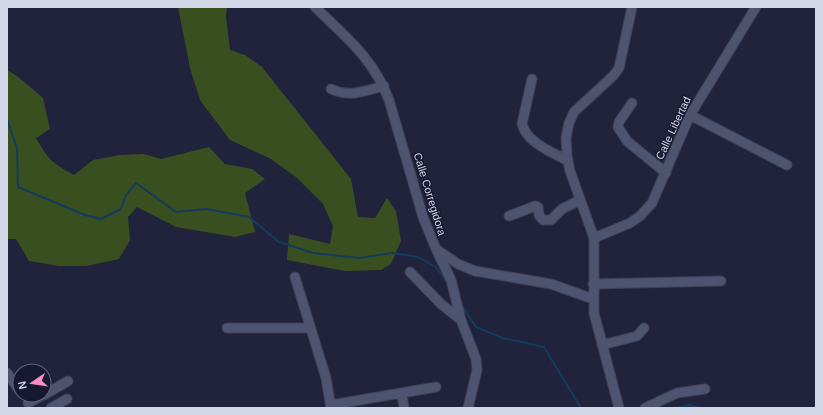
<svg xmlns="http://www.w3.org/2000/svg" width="823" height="415" font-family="Arial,sans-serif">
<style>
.green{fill:#3a4f20}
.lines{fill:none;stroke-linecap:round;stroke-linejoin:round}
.stream{stroke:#133b5e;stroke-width:2}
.minor-casing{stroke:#3f4055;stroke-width:11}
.minor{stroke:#4e536f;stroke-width:9}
.labels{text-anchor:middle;stroke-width:3;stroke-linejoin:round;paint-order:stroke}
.street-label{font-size:11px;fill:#d4d7e8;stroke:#161931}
</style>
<rect width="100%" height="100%" fill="#20233b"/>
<!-- green -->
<path class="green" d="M178,7h49l-1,10 4,33 15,5 17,12 89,112 7,38 17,1 12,-20 9,13 5,30 -10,23 -10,6 -36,1 -58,-11 2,-26 41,10 3,-18 -10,-22 -27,-27 -25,-18 -41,-19 -30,-40 -10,-32z
M7,70l10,6 26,22 7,31 -14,9c12,21 16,25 38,37l19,-15 27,-5 24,-1 17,5 48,-12 16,17 27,5 13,10 -20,14 10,39 -20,5 -59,-10 -39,-20 -9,10 2,23 -11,19 -33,7h-27l-30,-5 -13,-22h-9z"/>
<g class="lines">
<!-- stream -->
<path class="stream" d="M7,119l10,29 1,39 67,28 16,4 20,-10 5,-14 10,-12 40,29 30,-3 43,8 30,25 34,11 46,5 33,-5 26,4 18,10 13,18
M461,304l15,23 27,11 41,9 37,61
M676,408l13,-3 11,3"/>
<defs>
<path id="minor" d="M315,7c31,30 58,51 74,93l34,117 13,32 15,31 10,40 15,39 1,11 -9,38
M532,79l-10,45c5,19 30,28 46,37
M331,89c20,9 32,2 53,-3
M632,103l-13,19 -1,5 9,14 39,32
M690,115l97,50
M509,216l26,-10 3,1 1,8 4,5h8l11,-11 18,-9
M594,238l36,-15 10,-7 12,-13 38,-88 66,-108
M436,249l22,15 17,7 76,13 42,15
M410,272l31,32 20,16
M295,277l31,101 5,30
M593,284l128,-3
M227,328h83
M602,345l35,-9 7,-8
M28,371l4,-2
M7,373l13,18
M402,394l2,14
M44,395l24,-14
M28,403l15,-8
M331,405l105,-18
M51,408l16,-9
M619,408l-25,-95v-75l-24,-67 -3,-15 -1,-18 3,-15 5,-11 39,-36 6,-8 13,-61
M645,408l32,-15 28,-4"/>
</defs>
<!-- minor casing -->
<use href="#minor" class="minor-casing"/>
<!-- minor -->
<use href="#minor" class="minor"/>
</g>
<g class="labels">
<!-- street labels -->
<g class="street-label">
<text transform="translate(673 128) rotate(-65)" y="4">Calle Libertad</text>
<text transform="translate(430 194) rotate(73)" y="4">Calle Corregidora</text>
</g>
</g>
<!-- border -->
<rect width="823" height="415" fill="none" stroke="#d4d7e8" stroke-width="16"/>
<!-- north arrow -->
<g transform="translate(32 383) rotate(257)"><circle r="19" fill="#161931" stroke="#62657a"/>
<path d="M0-3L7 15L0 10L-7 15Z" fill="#fb8fc4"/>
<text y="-6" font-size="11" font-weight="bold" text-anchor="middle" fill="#d4d7e8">N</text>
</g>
</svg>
